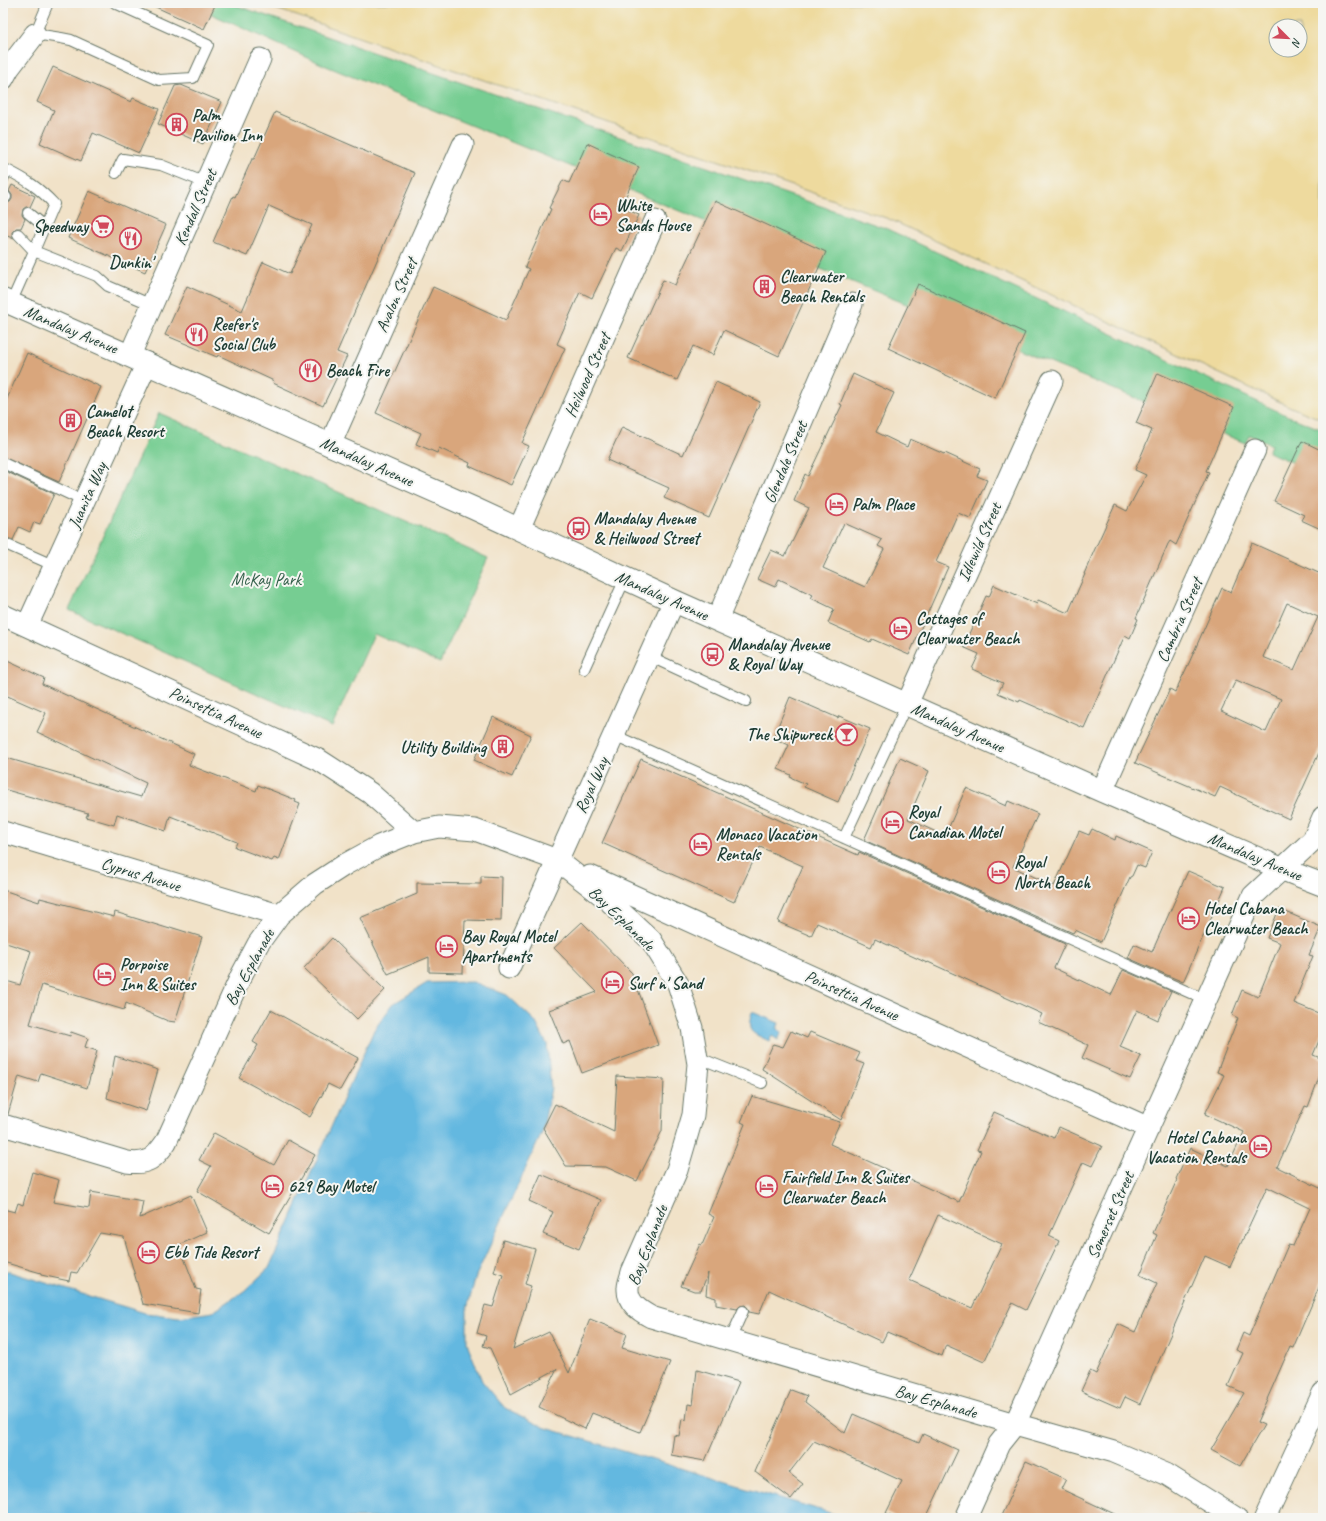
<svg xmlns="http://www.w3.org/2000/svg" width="1326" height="1521" font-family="Caveat,sans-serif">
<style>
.green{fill:#76cd92;stroke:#4a8563}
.sand{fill:#eeda9e;stroke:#868c69;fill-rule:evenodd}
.water{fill:#64b8e0;stroke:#427a8a}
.building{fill:#d9a67b;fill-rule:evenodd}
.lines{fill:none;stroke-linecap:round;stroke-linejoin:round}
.lane-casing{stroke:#687768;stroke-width:12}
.street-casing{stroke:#687768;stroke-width:23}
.secondary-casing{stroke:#687768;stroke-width:24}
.lane{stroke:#fff;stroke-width:10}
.street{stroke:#fff;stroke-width:21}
.secondary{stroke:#fff;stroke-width:22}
.labels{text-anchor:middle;stroke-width:4;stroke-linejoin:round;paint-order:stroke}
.poi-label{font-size:17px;font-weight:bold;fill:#1f3d34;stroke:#f6f6f2;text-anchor:start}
.street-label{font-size:17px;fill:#1f3d34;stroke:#f6f6f2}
.park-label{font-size:17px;fill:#35614c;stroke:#f6f6f2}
</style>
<rect width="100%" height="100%" fill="#f6f6f2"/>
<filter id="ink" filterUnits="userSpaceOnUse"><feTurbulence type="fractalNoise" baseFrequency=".025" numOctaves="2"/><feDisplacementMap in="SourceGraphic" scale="8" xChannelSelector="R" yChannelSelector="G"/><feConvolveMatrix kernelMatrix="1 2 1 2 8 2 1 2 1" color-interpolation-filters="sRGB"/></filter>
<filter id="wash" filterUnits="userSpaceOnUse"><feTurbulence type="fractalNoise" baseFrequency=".012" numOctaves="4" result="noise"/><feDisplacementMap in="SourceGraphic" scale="16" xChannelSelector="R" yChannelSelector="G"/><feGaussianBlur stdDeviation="0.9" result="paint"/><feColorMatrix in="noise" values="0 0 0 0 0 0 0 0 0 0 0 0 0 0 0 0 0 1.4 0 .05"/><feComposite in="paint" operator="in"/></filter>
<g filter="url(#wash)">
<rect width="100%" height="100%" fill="#f1e2c8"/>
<!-- green -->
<path class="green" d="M187,3h42l656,225 403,188 35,14v45l-55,-23 3,-7 -22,-10 -4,8 -919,-377z
M159,413l329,145 -48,105 -66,-29 -42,93 -263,-117z"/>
<!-- sand -->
<path class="sand" d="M259,3h1064v417l-32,-13 -402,-188zM1276,26h24v24h-24z"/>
<!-- water -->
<path class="water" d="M473,982l34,13 28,26 12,23 4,44 -9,45 -66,143 -9,33v34l15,38 23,27 38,19 304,91h-844v-248l142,43 34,4 34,-5 31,-21 25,-23 105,-238 19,-26 34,-21z
M752,1012l27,11 -2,6 5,3 -4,8 -6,-4 -3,5c-18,-9 -23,-8 -17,-29z"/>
<g id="blocks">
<!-- building -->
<path class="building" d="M147,3h69l-12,26z
M53,67l78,35 2,-4 26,11 -20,44 -46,-20 -12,28 -41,-18 14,-33 -17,-8z
M181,85l41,17 -19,42 -45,-20 17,-38z
M275,112l140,61 -78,179 10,4 -24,50 -50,-23 1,-2 -56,-26 -1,2 -52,-22 22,-49 55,25 21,-49 27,12 22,-49 -43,-19 -22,50 -34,-14 20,-46 2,1 17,-38h2z
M587,143l52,24 -18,40 18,8 -17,36 -6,-3 -24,50 -12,-6 -23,52 8,4 -43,95 7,3 -18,39 -42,-19 1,-3 -31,-15 -2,5 -21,-9 5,-11 -45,-20 57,-126 73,33 23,-51 -4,-2 26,-58 -2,-1 14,-28 6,3z
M12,185l23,11 -5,11h-4l-3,2 -1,6 3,4 -4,9h-5l-4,4v4l2,3 -11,-5v-29l1,-2 6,-1 2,-3v-4l-3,-4z
M89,191l77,34 -21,47 -77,-34z
M715,201l111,51 -47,104 -55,-26 -11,25 -20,-9 -16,34 -49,-22 35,-78 12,5z
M918,284l107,49 -30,65 -107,-50z
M27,353l74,34 -42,95 -56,-25v-49z
M1158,373l76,34 -28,64 3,1 -33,73 -6,-4 -2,3 -32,74 2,1 -8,19 -5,-3 -41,93 -64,-28 -1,2 -21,-9 5,-10 -31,-14 7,-15 -16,-7 23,-51 3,1 5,-12 43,19 1,-4 30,13 17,-39h-1l10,-23 21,-46 12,6 19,-36 -11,-5 17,-40 -16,-7z
M853,374l41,19 -18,39 31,15 3,-8 34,15 1,-1 35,16 -3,7 10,4 -17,38 -12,-5 -22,49 12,5 -39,88 -37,-16 -2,3 -42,-19 6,-14 -23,-11 2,-3 -34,-16 -4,8 -18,-8 14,-29 14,6 24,-48 -15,-7 11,-27 3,2 34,-71 -2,-1zM844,523l38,17 -4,6 6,3 -19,38 -42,-19z
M716,382l44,20 -51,116 -45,-20 5,-10 -62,-28 15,-33 61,28z
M1302,441l21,10v79l-22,-10 3,-5 -30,-14z
M3,470l51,24 -14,30 -6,-2 -4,10 -11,-5 -6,13 -10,-3z
M1252,543l71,32v169l-34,75 -69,-32 -5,10 -80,-34 35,-74 5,3 14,-29 33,-75 9,4zM1287,603l31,14 -24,53 -31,-13zM1236,680l45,19 -15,33 -45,-21z
M3,659l41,19 -2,6 152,70 -5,11 67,26 2,-6 38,15 -1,2 5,2 -21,56 -5,-2 -2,3 -37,-14 2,-5 -67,-26 -4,15 -49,-17 -3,11 -28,-8 2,-4 -85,-24v-32l138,40 5,-14 -109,-51 9,-19 -43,-19z
M790,697l48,21 1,-2 31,13 -32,73 -34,-15 2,-3 -16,-7 1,-2 -13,-6 11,-24 -16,-7z
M493,717l38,18 -19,42 -38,-17z
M900,758l29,13 -21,48 37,17 21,-48 40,18 2,-5 30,13 -25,53 41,19 25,-55 10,4 3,-6 23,11 1,-4 36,16 -7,16 -8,-3 -5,11 -2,1 -29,65 -26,-12 -2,3 -209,-93z
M641,759l217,96 1,-3 206,92 -11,24 57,27 12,-25 48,21 -13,29 -21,-10 -17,37 21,9 -11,23 -48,-21 6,-13 -50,-23 4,-8 -114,-52 -1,1 -52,-24 -4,8 -54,-24 -6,13 -33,-14 25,-56 -43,-19 -26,55 -132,-59z
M1188,871l37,16 -42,95 -55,-24 6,-14 18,8z
M481,876l21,1 -1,44 -36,-1 -2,53 -34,-1v-15l-41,17 -28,-56 57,-24v-11l64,1z
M3,890l36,12 1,-4 74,19 1,-5 55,17v-2l32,10 -27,85 -7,-1 -42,-18 -2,7 -82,-25 -12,39 40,12 1,-4 17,6 -3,9 12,4 -10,37 -46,-15 -3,9 -19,-6 -11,38 -5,-1v-133l17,5 11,-34 -28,-9z
M1279,909l42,18 -12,28 4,1 -19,47 29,12v16l-10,24 10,4v8l-15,40 -3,-1 -28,61 43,21 3,-7v97l-30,70 -3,-1 -33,75 7,3 -24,41 -29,-16 33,-57 -16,-7 15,-33 -7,-3 7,-17 6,3 39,-91 5,1 17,-38 -43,-21 -37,80 -25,-11 -65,148 -15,-7 -5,11 -39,-17 9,-20 6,3 22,-50 17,8 22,-49 -17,-8 17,-40 -4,-2 24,-53 -1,-1 14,-31 38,18 16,-34 -39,-18 19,-39 -7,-3 21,-54 -6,-3 10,-25 16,7 22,-54 -13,-5z
M582,922l50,51 26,72 -76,28 -12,-32 -7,3 -14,-34 48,-18 -43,-44z
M332,938l53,52 -28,29 -53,-51z
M271,1010l87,48 -18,32 -12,-6 -18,33 -71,-39 19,-33 -5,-3z
M791,1031l16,7 3,-6 50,21 -4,8 8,3 -23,56 -79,-51 11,-25 10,3z
M115,1056l43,14 -12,41 -39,-13z
M617,1076l47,3 -2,52 -25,50 -31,-14 -40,-1 -23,-38 12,-24 59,28z
M752,1096l88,26 -10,22 129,58 22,-51 -4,-1 17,-38 60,26 5,-11 43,19 -10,20 -9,-4 -34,74 10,5 -33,69 -14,-7 -28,59 -38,-17 -4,11 -55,-24 -5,10 -113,-52 -10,24 -10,-2 -1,-4 -3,-3 -5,1 -3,3 -21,-4v-7l-10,-3 2,-22 -7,18h-7l-13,-5 19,-42 2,1 12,-28 -6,-3 37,-90 -4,-2zM938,1215l64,29 -30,64 -63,-28z
M214,1133l60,32 14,-25 27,15 -46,78 -72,-42 14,-25 -12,-6z
M32,1172l27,8 -6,22 36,6 2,-16 52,9 -3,17 51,-23 16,37 -28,13 17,44 5,1 -3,23 -55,-9 -19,-67 -24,-4 -23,40 -6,-1 -2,9 -28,-6v-2l-38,-11v-53l12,3 3,-9 5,2z
M541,1174l60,26 -22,49 -36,-15 10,-22 -24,-11z
M503,1240l32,9 -10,35 6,2 -18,63 36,-17 20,41 21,-54 37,15 -5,14 48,14 -30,70 -48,-19 -7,16 -46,-22 18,-38 -46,25 -21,-46 -7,-2 3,-10 -9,-3 8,-28 8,2 10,-32 -9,-3z
M697,1370l42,12 -34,79 -34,-6 3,-20 5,1 3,-17 4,1 2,-16 5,1z
M791,1390l16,6 -2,6 40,31 8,-19 66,29 4,-9 35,16 -32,68h-29l-11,-5 16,-32 -88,-40 -25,32 14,11 -12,15 -36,-27z
M1026,1461l40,18 -5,10 62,29h-123z"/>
</g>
</g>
<g filter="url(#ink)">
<use href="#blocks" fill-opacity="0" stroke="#687768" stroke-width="1"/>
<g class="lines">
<defs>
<path id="lane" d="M48,3l-13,31 26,4 10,2 88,40 34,-2 15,-33 -93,-42
M116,173l7,-14 38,6 45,18
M3,179l4,-9c20,10 32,18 47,34l-20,47 -16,-17
M3,194l3,3
M28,213l17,14
M11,303l23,-52 63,25 11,10 44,19
M3,463l81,38
M3,543l52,23
M649,656l97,45
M584,669l41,-90
M614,735l592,265
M844,838l63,-134
M697,1057l65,26
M730,1340l13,-29"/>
<path id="street" d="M3,79l6,-11 26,-34
M130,355l130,-296
M330,445l133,-300
M519,529l136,-308
M3,615l316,145 51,33 44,39
M717,620l135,-316
M27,626l120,-263
M907,704l145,-323
M1102,791l153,-341
M3,832l276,83
M590,876l335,152 224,100
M509,968l165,-367
M3,1125l124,37c21,3 28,-4 39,-20l75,-166 17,-32 21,-29 36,-31 31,-20 33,-18 35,-14 25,-5 36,3 82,30 51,40 43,40 27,44 14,44 6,36 -5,51 -16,55 -45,102c-1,5 -4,11 -4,16 -1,15 12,23 23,29l364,107 99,28 52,22 70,44
M966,1518l33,-74 16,-20 238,-528 60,-56 10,-23
M1265,1518l58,-125"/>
<path id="secondary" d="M3,300l470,208 201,93 428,190 180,78 41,16"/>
</defs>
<!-- lane casing -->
<use href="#lane" class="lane-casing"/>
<!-- street casing -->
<use href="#street" class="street-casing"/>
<!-- secondary casing -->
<use href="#secondary" class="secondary-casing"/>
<!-- lane -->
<use href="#lane" class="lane"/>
<!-- street -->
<use href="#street" class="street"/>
<!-- secondary -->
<use href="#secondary" class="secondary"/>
</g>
</g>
<!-- icons -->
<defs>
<symbol id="building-ring" viewBox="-11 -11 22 22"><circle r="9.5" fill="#f6f6f2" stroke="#d1495b" stroke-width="1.5"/><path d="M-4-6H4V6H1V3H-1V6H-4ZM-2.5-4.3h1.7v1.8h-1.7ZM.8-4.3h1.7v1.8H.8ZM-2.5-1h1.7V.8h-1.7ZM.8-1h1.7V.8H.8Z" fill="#d1495b"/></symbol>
<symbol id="hotel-ring" viewBox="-11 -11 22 22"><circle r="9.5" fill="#f6f6f2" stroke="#d1495b" stroke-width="1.5"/><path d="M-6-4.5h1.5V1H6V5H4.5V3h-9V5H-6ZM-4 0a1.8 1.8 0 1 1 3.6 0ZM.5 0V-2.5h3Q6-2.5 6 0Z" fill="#d1495b"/></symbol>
<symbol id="supermarket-ring" viewBox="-11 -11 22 22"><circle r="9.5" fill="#f6f6f2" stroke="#d1495b" stroke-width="1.5"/><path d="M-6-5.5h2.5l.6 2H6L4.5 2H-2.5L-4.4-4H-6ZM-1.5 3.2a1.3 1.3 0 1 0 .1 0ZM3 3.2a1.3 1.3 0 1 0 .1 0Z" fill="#d1495b"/></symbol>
<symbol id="restaurant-ring" viewBox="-11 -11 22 22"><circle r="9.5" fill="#f6f6f2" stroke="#d1495b" stroke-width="1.5"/><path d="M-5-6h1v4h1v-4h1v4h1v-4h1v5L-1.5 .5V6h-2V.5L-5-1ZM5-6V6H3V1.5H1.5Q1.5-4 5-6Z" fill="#d1495b"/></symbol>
<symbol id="bus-ring" viewBox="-11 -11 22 22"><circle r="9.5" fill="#f6f6f2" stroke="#d1495b" stroke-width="1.5"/><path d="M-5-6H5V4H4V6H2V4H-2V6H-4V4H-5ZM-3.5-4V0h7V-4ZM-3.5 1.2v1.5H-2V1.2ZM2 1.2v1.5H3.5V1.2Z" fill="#d1495b"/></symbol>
<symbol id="bar-ring" viewBox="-11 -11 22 22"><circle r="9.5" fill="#f6f6f2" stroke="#d1495b" stroke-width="1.5"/><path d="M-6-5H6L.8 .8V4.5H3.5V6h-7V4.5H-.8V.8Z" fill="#d1495b"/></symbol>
</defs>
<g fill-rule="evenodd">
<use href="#building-ring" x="164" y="112" width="25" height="25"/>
<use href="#hotel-ring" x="588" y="202" width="25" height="25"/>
<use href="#supermarket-ring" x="90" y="214" width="25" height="25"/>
<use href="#restaurant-ring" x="118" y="226" width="25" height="25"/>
<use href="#building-ring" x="752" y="274" width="25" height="25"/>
<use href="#restaurant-ring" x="184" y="322" width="25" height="25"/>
<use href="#restaurant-ring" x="298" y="358" width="25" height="25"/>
<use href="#building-ring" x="58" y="408" width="25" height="25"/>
<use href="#hotel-ring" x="824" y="492" width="25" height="25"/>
<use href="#bus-ring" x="566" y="516" width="25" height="25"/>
<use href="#hotel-ring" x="888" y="616" width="25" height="25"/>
<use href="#bus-ring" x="700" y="642" width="25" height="25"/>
<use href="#bar-ring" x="834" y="722" width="25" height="25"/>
<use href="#building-ring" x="490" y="734" width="25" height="25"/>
<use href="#hotel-ring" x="880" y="810" width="25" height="25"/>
<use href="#hotel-ring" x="688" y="832" width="25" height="25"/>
<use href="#hotel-ring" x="986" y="860" width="25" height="25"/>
<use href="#hotel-ring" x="1176" y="906" width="25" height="25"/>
<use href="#hotel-ring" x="434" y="934" width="25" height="25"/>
<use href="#hotel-ring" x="92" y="962" width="25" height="25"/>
<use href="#hotel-ring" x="600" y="970" width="25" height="25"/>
<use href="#hotel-ring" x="1248" y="1134" width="25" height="25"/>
<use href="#hotel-ring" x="260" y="1174" width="25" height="25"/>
<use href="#hotel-ring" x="754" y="1174" width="25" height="25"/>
<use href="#hotel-ring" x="136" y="1240" width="25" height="25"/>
</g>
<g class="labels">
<!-- poi labels -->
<g class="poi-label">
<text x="192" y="121">Palm<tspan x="192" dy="20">Pavilion Inn</tspan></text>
<text x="616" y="211">White<tspan x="616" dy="20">Sands House</tspan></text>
<text x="88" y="232" text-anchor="end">Speedway</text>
<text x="131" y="268" text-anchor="middle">Dunkin'</text>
<text x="780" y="282">Clearwater<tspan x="780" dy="20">Beach Rentals</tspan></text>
<text x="212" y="330">Reefer's<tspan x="212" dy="20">Social Club</tspan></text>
<text x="326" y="376">Beach Fire</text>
<text x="86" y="417">Camelot<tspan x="86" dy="20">Beach Resort</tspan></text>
<text x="852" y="510">Palm Place</text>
<text x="594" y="524">Mandalay Avenue<tspan x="594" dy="20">&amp; Heilwood Street</tspan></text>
<text x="916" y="624">Cottages of<tspan x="916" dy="20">Clearwater Beach</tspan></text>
<text x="728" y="650">Mandalay Avenue<tspan x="728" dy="20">&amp; Royal Way</tspan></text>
<text x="832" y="740" text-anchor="end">The Shipwreck</text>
<text x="486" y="753" text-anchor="end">Utility Building</text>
<text x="908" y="818">Royal<tspan x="908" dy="20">Canadian Motel</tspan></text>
<text x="716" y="840">Monaco Vacation<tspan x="716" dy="20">Rentals</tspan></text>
<text x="1014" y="868">Royal<tspan x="1014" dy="20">North Beach</tspan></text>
<text x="1204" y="914">Hotel Cabana<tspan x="1204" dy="20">Clearwater Beach</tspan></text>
<text x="462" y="942">Bay Royal Motel<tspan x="462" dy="20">Apartments</tspan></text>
<text x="120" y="970">Porpoise<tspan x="120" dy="20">Inn &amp; Suites</tspan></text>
<text x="628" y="989">Surf n' Sand</text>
<text x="1246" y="1143" text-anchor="end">Hotel Cabana<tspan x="1246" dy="20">Vacation Rentals</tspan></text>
<text x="782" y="1183">Fairfield Inn &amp; Suites<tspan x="782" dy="20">Clearwater Beach</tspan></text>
<text x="288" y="1192">629 Bay Motel</text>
<text x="164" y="1258">Ebb Tide Resort</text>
</g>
<!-- street labels -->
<g class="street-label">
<text transform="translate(195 207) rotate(-66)" y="6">Kendall Street</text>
<text transform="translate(396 295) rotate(-66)" y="6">Avalon Street</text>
<text transform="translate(71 329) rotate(23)" y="6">Mandalay Avenue</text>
<text transform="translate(587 375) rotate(-66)" y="6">Heilwood Street</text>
<text transform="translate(367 461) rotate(24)" y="6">Mandalay Avenue</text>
<text transform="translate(785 462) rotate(-67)" y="6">Glendale Street</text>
<text transform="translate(87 495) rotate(-66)" y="6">Juanita Way</text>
<text transform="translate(979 542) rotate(-66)" y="6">Idlewild Street</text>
<text transform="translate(662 595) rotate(24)" y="6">Mandalay Avenue</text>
<text transform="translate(1179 620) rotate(-66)" y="6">Cambria Street</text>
<text transform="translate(216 712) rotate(25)" y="6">Poinsettia Avenue</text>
<text transform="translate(958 727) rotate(24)" y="6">Mandalay Avenue</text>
<text transform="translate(591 785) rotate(-66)" y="6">Royal Way</text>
<text transform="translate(1255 856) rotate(23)" y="6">Mandalay Avenue</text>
<text transform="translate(141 874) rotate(17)" y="6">Cyprus Avenue</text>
<text transform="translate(622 918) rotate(44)" y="6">Bay Esplanade</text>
<text transform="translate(249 967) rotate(-61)" y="6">Bay Esplanade</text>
<text transform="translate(852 995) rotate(24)" y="6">Poinsettia Avenue</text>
<text transform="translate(1110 1215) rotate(-66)" y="6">Somerset Street</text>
<text transform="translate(647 1245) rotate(-69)" y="6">Bay Esplanade</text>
<text transform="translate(936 1401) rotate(16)" y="6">Bay Esplanade</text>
</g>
<!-- park labels -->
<g class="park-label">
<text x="266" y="585">McKay Park</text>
</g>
</g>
<!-- margin -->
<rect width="1326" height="1521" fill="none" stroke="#f6f6f2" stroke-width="16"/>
<!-- north arrow -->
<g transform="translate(1288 38) rotate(114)"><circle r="19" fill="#f6f6f2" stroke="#a0aca6"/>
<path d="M0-3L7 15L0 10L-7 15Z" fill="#d1495b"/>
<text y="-6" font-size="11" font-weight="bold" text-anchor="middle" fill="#1f3d34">N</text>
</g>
</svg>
